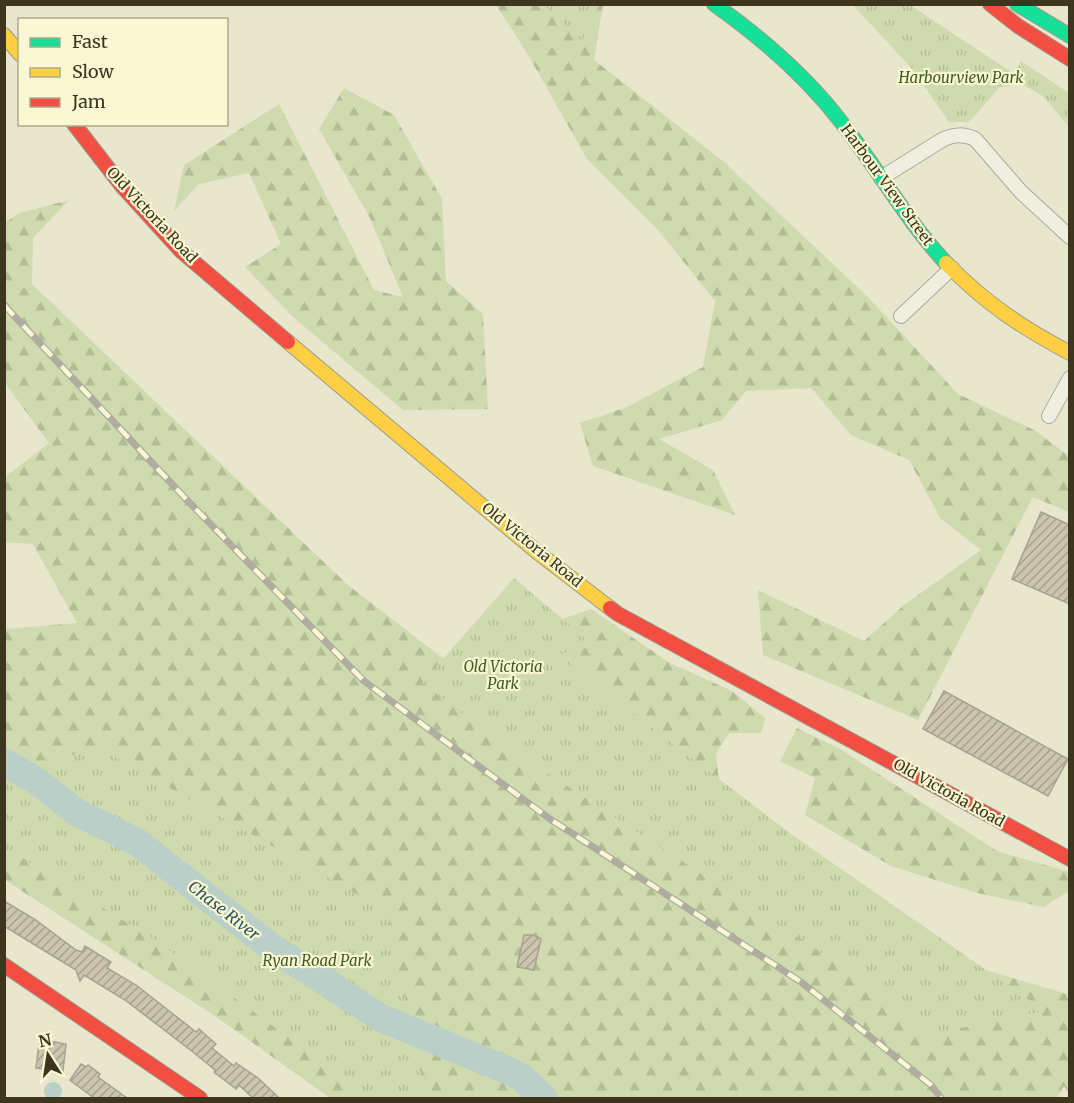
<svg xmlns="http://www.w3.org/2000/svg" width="1074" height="1103" font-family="Merriweather,serif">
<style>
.forest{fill:url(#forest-firs)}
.park{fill:url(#park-tufts)}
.water{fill:#b9cfc7}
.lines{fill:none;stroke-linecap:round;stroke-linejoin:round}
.river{stroke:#b9cfc7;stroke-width:28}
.building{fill:url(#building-hatch);stroke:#a9a28c;stroke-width:1.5}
.street-casing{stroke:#adaa96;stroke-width:16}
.fast-casing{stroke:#9d9a86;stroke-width:16}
.slow-casing{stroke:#9d9a86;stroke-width:16}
.jam-casing{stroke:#9d9a86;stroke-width:16}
.street{stroke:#efeee0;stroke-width:14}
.fast{stroke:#16e098;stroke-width:14}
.slow{stroke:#ffcf43;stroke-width:14}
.jam{stroke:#f24e42;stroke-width:14}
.rail-casing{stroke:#afada0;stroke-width:7}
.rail{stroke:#f9f8d3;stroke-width:4.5;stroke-dasharray:14;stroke-linecap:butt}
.labels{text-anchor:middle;stroke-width:4.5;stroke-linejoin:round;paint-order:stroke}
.park-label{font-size:15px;font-style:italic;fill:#3e5c21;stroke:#f9f8d3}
.street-label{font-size:15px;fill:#3d351d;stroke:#f9f8d3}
.water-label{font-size:16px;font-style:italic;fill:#2a555f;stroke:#f9f8d3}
</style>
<defs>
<pattern id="forest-firs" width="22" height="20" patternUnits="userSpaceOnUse" patternTransform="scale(1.5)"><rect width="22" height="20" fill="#cfdbae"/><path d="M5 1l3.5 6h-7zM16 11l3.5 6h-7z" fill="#b3bd95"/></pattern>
<pattern id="park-tufts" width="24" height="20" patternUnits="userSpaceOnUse" patternTransform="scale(1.5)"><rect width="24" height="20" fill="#cfdbae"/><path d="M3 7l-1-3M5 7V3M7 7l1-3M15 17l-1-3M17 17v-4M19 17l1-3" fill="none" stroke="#b3bd95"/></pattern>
<pattern id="building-hatch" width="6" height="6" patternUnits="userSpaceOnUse" patternTransform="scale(1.5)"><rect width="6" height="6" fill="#ccc5ae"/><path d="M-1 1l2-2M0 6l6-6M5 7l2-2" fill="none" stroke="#a7a18d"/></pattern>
</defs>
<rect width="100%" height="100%" fill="#e8e6cd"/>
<!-- forest -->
<path class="forest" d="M496,5h107l-9,55 129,101 143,134 92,99 76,36 35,26v56l-36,-15 -115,223 -155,-65 -5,-65 106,51 40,-36 77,-55 -41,-32 -31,-58 -58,-25 -40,-47 -65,3 -24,29 -63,19 54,31 22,45 -142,-49 -13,-43 47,-16 76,-40 12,-66 -57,-71 -71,-71 -60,-106z
M344,88l50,27 48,84 4,82 37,33 5,95 -85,1 -110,-93 -48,-50 36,-23 -32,-71 -50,11 -25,27 10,-46 95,-61 95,186 29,7 -33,-79 -51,-89z
M69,200l-36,38 -1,46 316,301 97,75 146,-51 79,54 62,28 33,27 -4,15h-32l-13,20 6,58 247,154 98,29 3,18 -1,82 -5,-8 -7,12h-727l-115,-82 -210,-136v-251l72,-6 -44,-79 -28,-2v-65l44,-34 -44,-60 -1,-160 16,-10z
M797,728l43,21 157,102 72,21v22l-2,-2 -24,15 -66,-14 -86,-27 -86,-51 10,-37 -35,-17z"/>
<!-- park -->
<path class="park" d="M544,5h55l-17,36z
M853,5h57l103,68 8,-12 48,32v34l-26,-31 -23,-13 -21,5 -30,34h-20l-36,-52z
M514,578l80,68 -38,9 238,181 251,175 -114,23 -26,-22 -54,-40 -348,-228 -81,-61z
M101,749l286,162 39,187h-60l-1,-5 -210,-153 -141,-87 -9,-2v-83z"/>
<!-- water -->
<path class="water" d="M44 1091a9 9 0 1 1 18 0a9 9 0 1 1-18 0Z"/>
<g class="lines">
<!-- river -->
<path class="river" d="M4,762l31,18 43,33 59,29 130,102 114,74 126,52 16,8 20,20"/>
</g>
<!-- building -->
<path class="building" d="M1041,512l29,13v79l-58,-25z
M944,691l124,68 -20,37 -125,-67z
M4,901l32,19 40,30 6,2 3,-6 26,16 -4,6 29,17 60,47 3,-3 17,15 -4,4 22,18 2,-3 22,15 21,20h-26l-14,-13 -3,4 -22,-17 1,-2 -22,-18 -68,-52 -41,-25 -4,6 -4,-11 -72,-44z
M524,935h9l8,4 -7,31 -17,-3z
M44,1040l22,4 -3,27 -27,-3 3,-24z
M81,1064l5,3 2,-2 12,9 -2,3 29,21h-33l-24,-18z"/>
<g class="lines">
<defs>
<path id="street" d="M881,178l61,-38c12,-6 21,-6 33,-1l46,53 49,45
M901,316l51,-48
M1049,416l21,-38"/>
<path id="fast" d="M714,4c48,34 92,72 128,119 36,46 64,97 104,140
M1017,4l53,32"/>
<path id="slow" d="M4,35l16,19
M946,263c39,40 75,64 124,90
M288,342l249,210 73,56"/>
<path id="jam" d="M990,4l28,22 52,33
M74,124l48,62 59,65 107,91
M610,608l8,6 452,245
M4,965l196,133"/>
</defs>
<!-- street casing -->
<use href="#street" class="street-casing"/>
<!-- fast casing -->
<use href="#fast" class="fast-casing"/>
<!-- slow casing -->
<use href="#slow" class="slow-casing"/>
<!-- jam casing -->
<use href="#jam" class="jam-casing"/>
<!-- street -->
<use href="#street" class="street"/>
<!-- fast -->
<use href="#fast" class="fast"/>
<!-- slow -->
<use href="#slow" class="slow"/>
<!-- jam -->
<use href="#jam" class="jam"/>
<defs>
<path id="rail" d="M4,305l182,194 178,182 186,138 251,163 130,103 10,13"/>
</defs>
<!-- rail casing -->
<use href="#rail" class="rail-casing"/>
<!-- rail -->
<use href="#rail" class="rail"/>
</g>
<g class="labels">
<!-- park labels -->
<g class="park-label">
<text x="961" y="83">Harbourview Park</text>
<text x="503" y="672">Old Victoria<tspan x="503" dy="17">Park</tspan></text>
<text x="317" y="966">Ryan Road Park</text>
</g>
<!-- street labels -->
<g class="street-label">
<text transform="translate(887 185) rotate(54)" y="5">Harbour View Street</text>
<text transform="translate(152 215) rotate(47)" y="5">Old Victoria Road</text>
<text transform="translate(532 545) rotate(39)" y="5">Old Victoria Road</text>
<text transform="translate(949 793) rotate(29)" y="5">Old Victoria Road</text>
</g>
<!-- water labels -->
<g class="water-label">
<text transform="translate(224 910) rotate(38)" y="6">Chase River</text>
</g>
</g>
<!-- border -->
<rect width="1074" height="1103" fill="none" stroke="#3d351d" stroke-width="12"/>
<!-- legend -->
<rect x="18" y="18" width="210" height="108" fill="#f9f8d3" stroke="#aeaa8a" stroke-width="1.5"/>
<rect x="30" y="38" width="30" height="9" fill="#16e098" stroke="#aeaa8a" stroke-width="1.5"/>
<text x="72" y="48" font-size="18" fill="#3d351d">Fast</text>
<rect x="30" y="68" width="30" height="9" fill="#ffcf43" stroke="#aeaa8a" stroke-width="1.5"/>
<text x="72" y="78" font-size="18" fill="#3d351d">Slow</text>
<rect x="30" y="98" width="30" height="9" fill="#f24e42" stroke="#aeaa8a" stroke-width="1.5"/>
<text x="72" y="108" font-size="18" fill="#3d351d">Jam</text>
<!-- north arrow -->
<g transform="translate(48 1055) rotate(348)" stroke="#f9f8d3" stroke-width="4.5" paint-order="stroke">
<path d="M0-4.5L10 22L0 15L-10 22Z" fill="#3d351d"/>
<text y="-9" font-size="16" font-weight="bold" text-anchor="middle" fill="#3d351d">N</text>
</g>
</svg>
